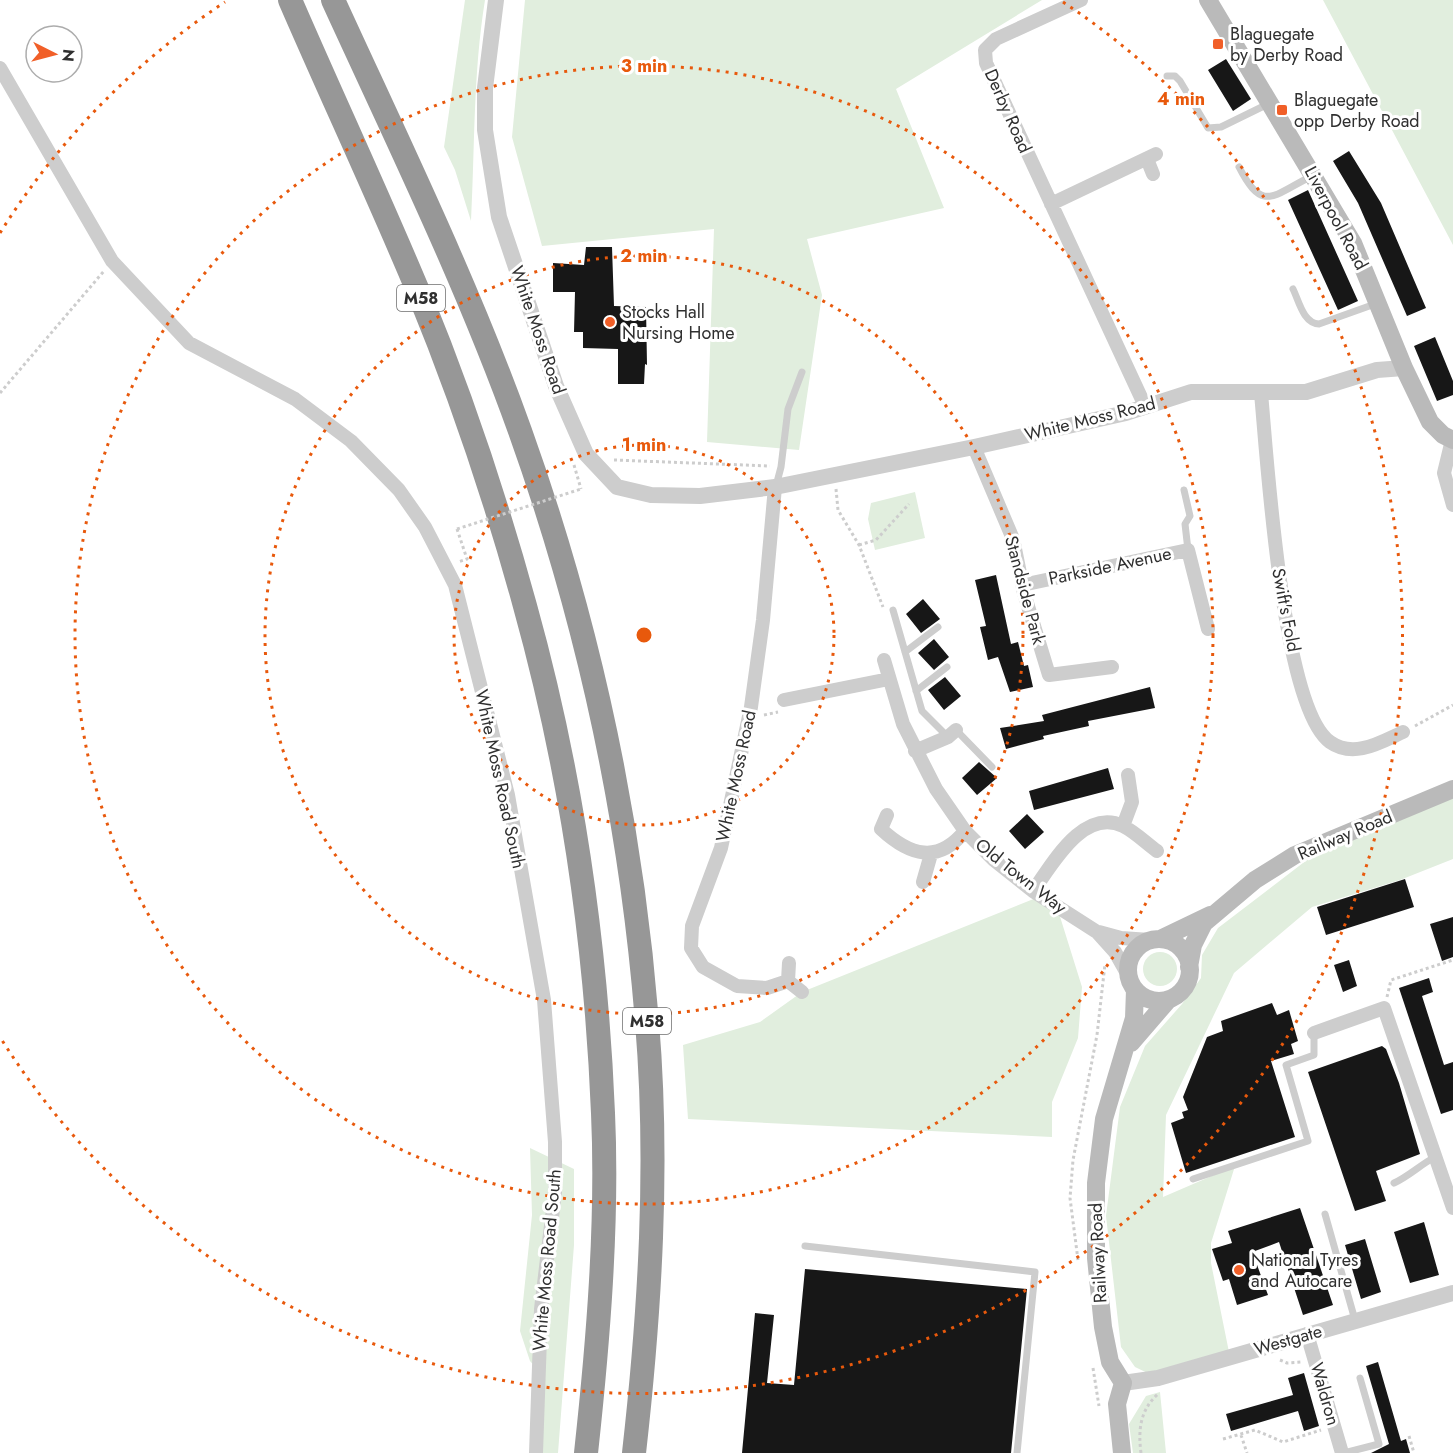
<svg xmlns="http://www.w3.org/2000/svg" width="1453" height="1453" font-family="Jost,sans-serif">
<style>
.green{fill:#e1eede}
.building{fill:#171717}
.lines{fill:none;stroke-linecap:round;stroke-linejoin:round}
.path{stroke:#cdcdcd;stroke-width:3;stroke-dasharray:3 3;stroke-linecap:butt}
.service{stroke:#cdcdcd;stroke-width:7}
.minor{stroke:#cdcdcd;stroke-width:14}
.tertiary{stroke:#cdcdcd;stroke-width:16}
.secondary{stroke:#bababa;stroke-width:18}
.motorway{stroke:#979797;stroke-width:24}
.path-bridge{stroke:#cdcdcd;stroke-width:3;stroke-dasharray:3 3;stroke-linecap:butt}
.ring{fill:none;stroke:#e8590c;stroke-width:3;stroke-dasharray:3 6}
.poi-dot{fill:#f15f28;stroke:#fff;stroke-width:2}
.labels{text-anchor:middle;stroke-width:6;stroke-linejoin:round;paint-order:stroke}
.shield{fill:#fff;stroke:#6e6e6e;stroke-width:1.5}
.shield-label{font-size:16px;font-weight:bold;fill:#303030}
.poi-label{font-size:18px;fill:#303030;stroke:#fff;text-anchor:start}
.street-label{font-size:18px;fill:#303030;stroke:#fff}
.centre{fill:#e8590c;stroke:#fff;stroke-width:3}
.ring-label{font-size:18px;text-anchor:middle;font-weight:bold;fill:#e8590c;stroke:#fff;stroke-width:6;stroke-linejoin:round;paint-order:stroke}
</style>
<rect width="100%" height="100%" fill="#fff"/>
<!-- green -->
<path class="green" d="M465,0h20c-12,73 -10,147 -14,221l-16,-51 -11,-23z
M525,0h517l-146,89 48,119 -137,31 15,56 -23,155 -92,-8 7,-213 -172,17 -30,-109z
M1323,0h130v245z
M915,492l10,46 -50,12 -7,-31 3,-16z
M1453,789v70l-53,21 -88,27 -78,66 -68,142 -3,82 72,-31 -24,77v20l19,94 -72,21 -23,-11 -14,-20 -15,-131 14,-109 25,-61 37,-42 19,-26 1,-23 16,-27 98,-75z
M1041,896l16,11 25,80 -4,51 -26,64v35l-364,-18 -5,-74 77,-23 42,-30z
M1143 969a17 17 0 1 1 34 0a17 17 0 1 1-34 0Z
M530,1148l44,21v76l-16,208h-20l6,-76 -14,-16 -10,-30 12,-116z
M1160,1392l6,61h-33l-4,-29 17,-28z"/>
<!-- building -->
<path class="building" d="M1226,59l25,40 -18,12 -25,-41z
M1349,151l32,52 45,105 -19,8 -49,-113 -25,-42z
M1308,190l50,111 -20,9 -50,-110z
M586,247h26l2,59 32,1 1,58 -2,-1 -1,20h-26v-35l-35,-1v-16h-9l1,-40h-22v-29l31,2z
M1435,337l18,44v14l-16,6 -23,-55z
M996,575l15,69 7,-2 6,24 4,-1 5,22 -23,5 -12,-35 -10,3 -8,-33 6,-1 -11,-46z
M923,599l17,20 -19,14 -15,-19z
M934,639l15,18 -15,13 -16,-17z
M945,677l16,19 -17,14 -16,-20z
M1150,687l5,21 -67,13 1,5 -46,10 1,3 -38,10 -6,-21 44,-7 -2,-6z
M979,762l18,16 -20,17 -15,-17z
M1108,768l6,21 -80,21 -5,-19z
M1027,814l17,18 -19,17 -16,-18z
M1405,879l9,28 -88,28 -9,-28z
M1453,917v40l-11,4 -12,-37z
M1349,960l8,26 -14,6 -9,-27z
M1429,978l4,14 -11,4 22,69 9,-3v48l-12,4 -42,-126z
M1272,1003l5,12 12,-5 9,31 -7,3 3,10 -23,7 24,76 -109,36 -15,-50 13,-5 -2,-6 6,-2 -5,-13 24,-60 16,-6 -2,-10z
M1382,1046l4,3 13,34 21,71 -44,17 10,30 -31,10 -47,-139z
M1300,1208l33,97 -30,10 -24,-73 -24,9 4,10 -3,1 12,33 -31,10 -8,-26 -6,2 -11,-32 20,-6 -4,-12z
M1424,1222l15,53 -29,8 -16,-51z
M1365,1239l16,53 -20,7 -16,-54z
M805,1269l222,20 -16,164h-269l13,-140 19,2 -7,68 27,2z
M1378,1362l23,79 5,-2 4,14h-39l18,-9 -23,-78z
M1304,1373l15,53 -15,5 -6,-20 -67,20 -5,-17 67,-19 -5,-17z"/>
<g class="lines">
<!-- path -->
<path class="path" d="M0,393l104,-122
M614,460l156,6
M574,465l7,24
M836,489l2,21 21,35 24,62
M457,529l10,30 -9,3
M859,545l17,-5 33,-36
M764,715l14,-3
M1415,726l38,-21
M1387,997l4,-17 62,-20
M1078,1260l-8,-62 3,-38 24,-125 8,-71
M1280,1360l7,3 15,-1
M1093,1368l6,38
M1241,1435l6,18
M1409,1436l5,17
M1223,1439l32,-9 28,12 38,-12
M1141,1453c-3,-23 -1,-43 17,-59"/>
<!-- service -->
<path class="service" d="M1167,76h8l5,5 28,47 13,-1 47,-23
M1239,167c24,47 34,28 73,9
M1293,289c6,12 10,34 26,35l56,-20
M776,486l5,-19 7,-58 14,-37
M1184,490l6,26 -5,8 3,26
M893,610l29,101 26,26
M905,652l33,-25
M916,691l31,-24
M956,730l36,37
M1193,1179l115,-38 -22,-76 28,-10v-22
M1394,1183c15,-7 26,-18 41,-26
M1325,1214l30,106
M805,1246l230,26 -18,181
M1344,1453l35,-9 -19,-66"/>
<!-- minor -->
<path class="minor" d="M1081,0l-85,39 -11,11 1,13 159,343
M0,68l112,193 77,82 106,56 56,42 48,49 26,37 30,58 53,210 36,205 11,142v50l-14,117 -5,144
M1147,159l6,15
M1051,204l105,-50
M1261,393c6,64 21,315 69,349 24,17 51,0 73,-10
M1452,440l-8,33 9,32
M974,447l39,92 11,54 25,82 63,-8
M775,487l-12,133 -12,87 -30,141 -29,78 -1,22 12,19 34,19 30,2 21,-7
M1022,585l166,-35 20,79
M884,660l19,64 33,65 29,42 29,29 39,31 64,41 18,20 13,23
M784,700l105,-21
M915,751l33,-14 8,-7
M887,815l-6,14c29,27 57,35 84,2
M1123,826l9,-24 -4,-27
M923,882l8,-28
M1033,891c19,-26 50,-84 90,-65 12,6 23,17 34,25
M1099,932l22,6 29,2
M789,963l-1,18 14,11
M1314,1033l70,-25 69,200
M1307,1334l35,119"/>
<!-- tertiary -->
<path class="tertiary" d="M496,0l-11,88v42l14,87 57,169 30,68 31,33 34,8 49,1 75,-9 199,-40 152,-34 65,-21h115l71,-22 27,-2
M1123,1383l35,-5 295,-85"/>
<!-- secondary -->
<path class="secondary" d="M1208,0l145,243 51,125 26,54 13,13 10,5
M1160,939l50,-24
M1128 970a31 31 0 1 1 62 0a31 31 0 1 1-62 0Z
M1189,967l4,-22 11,-22 51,-43 40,-25 158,-66
M1131,1043l38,-44
M1122,1453l-5,-49 6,-21 -13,-21 -7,-35 -7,-69v-75l8,-64 30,-101 1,-28"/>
<!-- motorway -->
<path class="motorway" d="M290,0c42,97 87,193 128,291 42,102 78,209 107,315 46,165 71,336 78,507 5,110 -5,230 -17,340
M333,0c65,142 134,283 187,431 68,190 111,389 127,591 12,143 3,289 -13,431"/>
<!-- path-bridge -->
<path class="path-bridge" d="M457,529l124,-40"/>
</g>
<!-- distance rings -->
<g class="ring">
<circle cx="644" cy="635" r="190"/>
<circle cx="644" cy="635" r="379"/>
<circle cx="644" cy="635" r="569"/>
<path d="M0 233A759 759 0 0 1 225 2M1063 2A759 759 0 1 1 0 1037"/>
</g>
<!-- markers -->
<g class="poi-dot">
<rect x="1212" y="38" width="12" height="12" rx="3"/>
<rect x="1276" y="104" width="12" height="12" rx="3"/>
<circle cx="610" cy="322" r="6"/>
<circle cx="1239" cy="1270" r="6"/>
</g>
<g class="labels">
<!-- shield labels -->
<g class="shield">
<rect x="397" y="285" width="48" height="26" rx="4.5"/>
<rect x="623" y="1008" width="48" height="26" rx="4.5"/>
</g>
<g class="shield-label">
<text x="421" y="304">M58</text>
<text x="647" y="1027">M58</text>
</g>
<!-- poi labels -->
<g class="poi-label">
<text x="1230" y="40">Blaguegate<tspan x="1230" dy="21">by Derby Road</tspan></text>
<text x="1294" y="106">Blaguegate<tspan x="1294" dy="21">opp Derby Road</tspan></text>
<text x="622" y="318">Stocks Hall<tspan x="622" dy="21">Nursing Home</tspan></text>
<text x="1251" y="1266">National Tyres<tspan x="1251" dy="21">and Autocare</tspan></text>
</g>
<!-- street labels -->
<g class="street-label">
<text transform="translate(1008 111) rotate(66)" y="6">Derby Road</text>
<text transform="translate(1336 218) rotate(62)" y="6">Liverpool Road</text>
<text transform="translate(538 330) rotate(71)" y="6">White Moss Road</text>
<text transform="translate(1090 419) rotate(-14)" y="6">White Moss Road</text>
<text transform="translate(1110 566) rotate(-12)" y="6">Parkside Avenue</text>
<text transform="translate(1025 590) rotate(75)" y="6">Standside Park</text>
<text transform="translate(1286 610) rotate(79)" y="6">Swift's Fold</text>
<text transform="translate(736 776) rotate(-78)" y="6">White Moss Road</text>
<text transform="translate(500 779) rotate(78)" y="6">White Moss Road South</text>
<text transform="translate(1345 835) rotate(-23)" y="6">Railway Road</text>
<text transform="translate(1021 876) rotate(38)" y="6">Old Town Way</text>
<text transform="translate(1098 1253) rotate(-93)" y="6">Railway Road</text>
<text transform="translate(547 1260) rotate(-85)" y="6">White Moss Road South</text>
<text transform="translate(1288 1340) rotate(-16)" y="6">Westgate</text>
<text transform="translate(1325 1394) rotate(74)" y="6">Waldron</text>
</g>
</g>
<circle cx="644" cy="635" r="9" class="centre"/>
<g class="ring-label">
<text x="644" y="72">3 min</text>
<text x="1181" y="105">4 min</text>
<text x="644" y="262">2 min</text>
<text x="644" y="451">1 min</text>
</g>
<!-- north arrow -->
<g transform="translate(54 54) rotate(96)"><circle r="28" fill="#ffffff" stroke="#acacac" stroke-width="1.5"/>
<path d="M0-4.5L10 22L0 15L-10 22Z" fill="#f15f28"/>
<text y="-9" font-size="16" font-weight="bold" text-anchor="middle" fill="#303030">N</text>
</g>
</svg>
